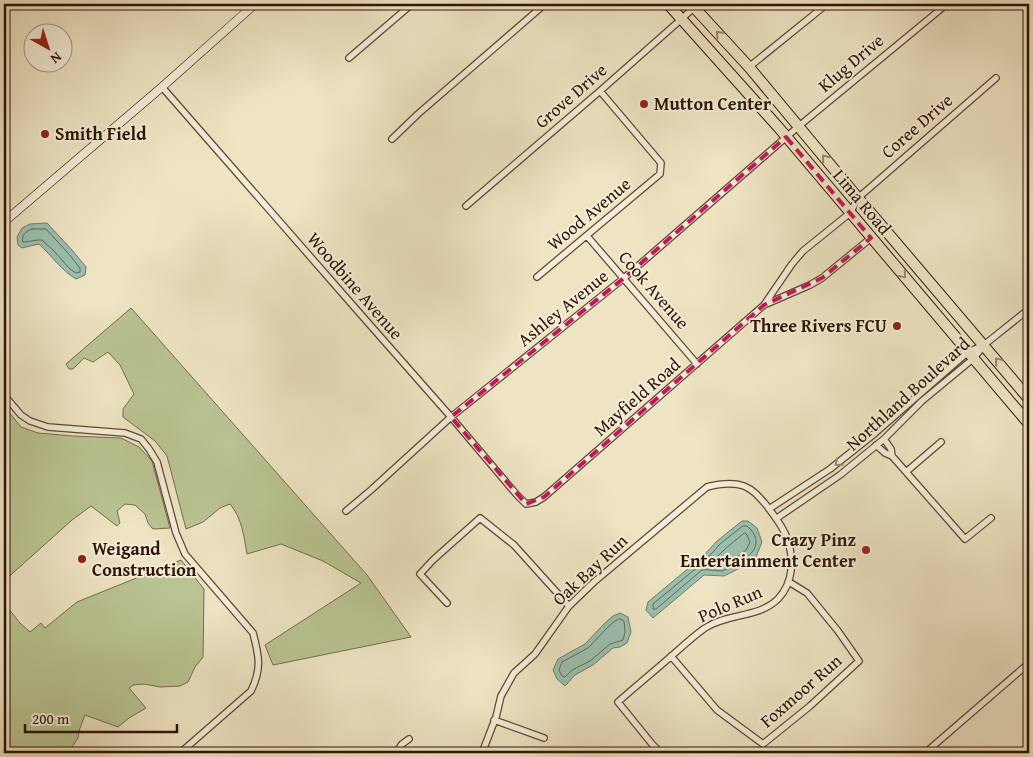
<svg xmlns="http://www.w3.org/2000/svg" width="1033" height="757" font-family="'Gentium Book Plus',serif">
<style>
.green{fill:#bac493;stroke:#746c4c}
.water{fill:#9bbfae;stroke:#707a6a}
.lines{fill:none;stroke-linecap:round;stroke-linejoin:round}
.shore{stroke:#656959;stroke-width:1}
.street-casing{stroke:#5f4734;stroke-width:8}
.secondary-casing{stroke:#2f1304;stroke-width:9}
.highway-casing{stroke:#2f1304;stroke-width:12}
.street{stroke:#f4edd8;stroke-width:5.5}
.secondary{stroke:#f4edd8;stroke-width:8}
.highway{stroke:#eee4c3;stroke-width:10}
.oneway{stroke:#98866d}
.oneway2{stroke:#9b8b79}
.marked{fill:none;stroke:#c2185b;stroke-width:4;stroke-dasharray:10 6;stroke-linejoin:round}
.poi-dot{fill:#8f2418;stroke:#f4edd8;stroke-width:2}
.labels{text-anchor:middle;stroke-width:4;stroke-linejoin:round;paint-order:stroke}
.street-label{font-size:18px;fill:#2f1304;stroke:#f4edd8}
.poi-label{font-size:18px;font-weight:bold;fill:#2f1304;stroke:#f4edd8;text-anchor:start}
</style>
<rect width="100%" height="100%" fill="#eee4c3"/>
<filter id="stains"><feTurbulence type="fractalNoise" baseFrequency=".004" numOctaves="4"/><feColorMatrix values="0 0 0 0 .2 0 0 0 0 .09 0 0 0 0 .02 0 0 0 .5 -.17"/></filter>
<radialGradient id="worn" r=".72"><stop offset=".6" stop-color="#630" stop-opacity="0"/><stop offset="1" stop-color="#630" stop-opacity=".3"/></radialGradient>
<!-- green -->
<path class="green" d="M131,308l236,267 44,62 -138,28 -8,-20 96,-62 -38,-22 -42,-17 -34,10c-3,-17 -5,-36 -17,-50l-10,4 -17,14 -17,7 -19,-73 -12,-15 -32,-24v-8l11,-15 -14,-29 -12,-13 -15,10 -9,-4 -11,11h-4l-3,-5z
M4,406l17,21 17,6 35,3 48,2 18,9 13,14 18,67 -17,1 -5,-6 -3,-9 -10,-9 -10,-1 -8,7 3,12 -3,3 -26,-20 -19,14 -68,61z
M181,560l23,29 -1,68 -8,10 -7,15 -8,4 -20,1 -16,-3 -11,1 -4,3 17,20 -17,10 -11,9 -33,-12 -6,16 -1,7 -10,15h-64v-150l16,20 10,9 11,-9 4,5 32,-26z"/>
<!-- water -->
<path class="water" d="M47,223l25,27 14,17 -1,8 -9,4c-15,-9 -24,-23 -37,-35l-17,4 -4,-3 -1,-8 5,-9 8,-4z
M742,521h6l9,7 5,14 -6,15 -14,10 -18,9 -20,-1 -51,43 -7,-8 2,-8 54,-45 15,-16z
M620,613l8,4 3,15 -4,11 -7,4 -7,1 -20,17 -18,10 -10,11 -8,-7 -4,-9 5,-11 27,-15 20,-21 8,-7z"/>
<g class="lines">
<!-- shore -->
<path class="shore" d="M32,229h14l22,24 12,15v4l-4,1 -6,-4 -16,-18 -12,-11h-4l-13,2h-2c-2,-7 3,-11 9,-13z
M743,526h4c20,17 3,32 -14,40 -4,2 -8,4 -11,5 -7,0 -13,-2 -20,-1l-46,39h-3v-5l52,-43 15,-17z
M745,533l2,2 3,7 -4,8 -10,8 -14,6 -8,-1v-3l11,-11z
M620,619l4,2 1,11 -2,8 -13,4 -20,17 -18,9 -7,7 -3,-1 -3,-6 3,-8 26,-14 21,-22 6,-5z"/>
<defs>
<path id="street" d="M349,58l63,-54
M749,67l78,-63
M162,87l194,222 95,108 66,78 9,9 10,-2 8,-5 220,-192 28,-41 11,-13 47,-38 8,-15 138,-120
M392,139l26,-25 127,-110
M466,206l134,-115 77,-68 21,-19
M587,236l110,128
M537,277l123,-103 1,-11 -61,-72
M764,305l46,-20 12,-7 49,-40
M4,395l17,20 9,6 18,6 77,6 16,6 8,10 8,13 19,71 9,21 68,79c6,23 9,36 -2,58l-71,62
M884,439l7,10 1,7 73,83 26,-21
M876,445l9,8 7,3
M906,472l35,-30
M769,509l61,-40 44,-35 94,-82 14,-6
M346,511l25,-21 80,-73 173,-139 175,-152 148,-122
M777,518l63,-43 44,-36 38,-38 52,-43 10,-13 45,-36
M447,603l-27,-29 13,-14 47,-42 34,27 55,61
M671,656l46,54 46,34 47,-38 49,-45 -21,-30 -31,-38 -18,-11
M494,720l50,18
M396,753l6,-9 7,-5
M482,753l14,-36 5,-21 13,-23 21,-19 34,-48 25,-24 113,-95c12,-3 25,-5 37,-1 10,4 16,12 23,20 7,10 16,20 20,32 7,20 7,44 -9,61 -19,19 -50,14 -73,29 -10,7 -20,16 -29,24 -19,17 -39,33 -58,50l34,42 9,9
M925,753l104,-90"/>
<path id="secondary" d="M4,222l158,-135 93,-83"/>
<path id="highway" d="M668,4l111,124 250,296
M691,4l58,63 109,131 171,201"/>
</defs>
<!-- street casing -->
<use href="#street" class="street-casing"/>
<!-- secondary casing -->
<use href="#secondary" class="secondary-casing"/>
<!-- highway casing -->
<use href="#highway" class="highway-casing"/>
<!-- street -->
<use href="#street" class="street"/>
<!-- secondary -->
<use href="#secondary" class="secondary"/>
<!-- highway -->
<use href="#highway" class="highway"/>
</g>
<!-- one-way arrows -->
<defs><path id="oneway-chevron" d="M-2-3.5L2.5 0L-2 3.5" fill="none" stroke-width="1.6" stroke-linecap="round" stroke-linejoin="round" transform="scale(1.25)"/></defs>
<g class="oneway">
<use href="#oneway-chevron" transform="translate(719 34) rotate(-132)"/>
<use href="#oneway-chevron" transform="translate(825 158) rotate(-129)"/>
<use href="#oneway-chevron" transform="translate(903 275) rotate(50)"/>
<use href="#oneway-chevron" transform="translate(998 361) rotate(-130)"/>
</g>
<use class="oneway2" href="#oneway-chevron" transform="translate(838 463) rotate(141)"/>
<!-- marked area -->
<path class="marked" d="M786,137l85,101 -49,40 -58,27 -220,192 -18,7 -75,-87 173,-139z"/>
<!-- markers -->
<g class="poi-dot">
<circle cx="644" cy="104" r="5"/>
<circle cx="45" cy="134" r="5"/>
<circle cx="897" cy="326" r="5"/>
<circle cx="866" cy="550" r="5"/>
<circle cx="82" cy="559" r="5"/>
</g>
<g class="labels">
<!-- street labels -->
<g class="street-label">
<text transform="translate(851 63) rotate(-40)" y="6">Klug Drive</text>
<text transform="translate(571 96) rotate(-41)" y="6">Grove Drive</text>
<text transform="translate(917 126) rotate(-41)" y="6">Coree Drive</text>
<text transform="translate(862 202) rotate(50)" y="6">Lima Road</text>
<text transform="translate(589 214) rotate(-40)" y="6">Wood Avenue</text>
<text transform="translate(355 286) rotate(49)" y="6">Woodbine Avenue</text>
<text transform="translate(654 290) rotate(49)" y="6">Cook Avenue</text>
<text transform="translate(563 308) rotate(-39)" y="6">Ashley Avenue</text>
<text transform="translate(908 394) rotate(-42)" y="6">Northland Boulevard</text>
<text transform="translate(637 397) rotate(-41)" y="6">Mayfield Road</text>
<text transform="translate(590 570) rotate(-43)" y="6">Oak Bay Run</text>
<text transform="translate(730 604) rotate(-23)" y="6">Polo Run</text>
<text transform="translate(801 691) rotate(-41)" y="6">Foxmoor Run</text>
</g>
<!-- poi labels -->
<g class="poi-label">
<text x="654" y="110">Mutton Center</text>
<text x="55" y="140">Smith Field</text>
<text x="887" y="332" text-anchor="end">Three Rivers FCU</text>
<text x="856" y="546" text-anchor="end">Crazy Pinz<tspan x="856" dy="21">Entertainment Center</tspan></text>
<text x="92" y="555">Weigand<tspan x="92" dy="21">Construction</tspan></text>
</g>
</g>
<!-- margin -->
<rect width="1033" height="757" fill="none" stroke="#eee4c3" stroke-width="20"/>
<rect x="5" y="5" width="1023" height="747" fill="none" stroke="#2f1304" stroke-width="2.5"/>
<rect x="10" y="10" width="1013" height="737" fill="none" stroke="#2f1304"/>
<!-- north arrow -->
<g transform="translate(48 48) rotate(141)"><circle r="24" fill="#f4edd8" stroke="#a59683"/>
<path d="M0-4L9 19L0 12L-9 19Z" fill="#8f2418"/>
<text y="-8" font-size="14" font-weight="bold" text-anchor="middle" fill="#2f1304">N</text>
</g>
<!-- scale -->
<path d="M25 724v8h152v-8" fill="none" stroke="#2f1304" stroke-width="2.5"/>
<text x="32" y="724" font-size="15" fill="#2f1304" stroke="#f4edd8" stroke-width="4" paint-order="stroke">200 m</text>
<rect width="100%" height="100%" filter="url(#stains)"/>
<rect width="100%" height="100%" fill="url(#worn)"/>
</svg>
